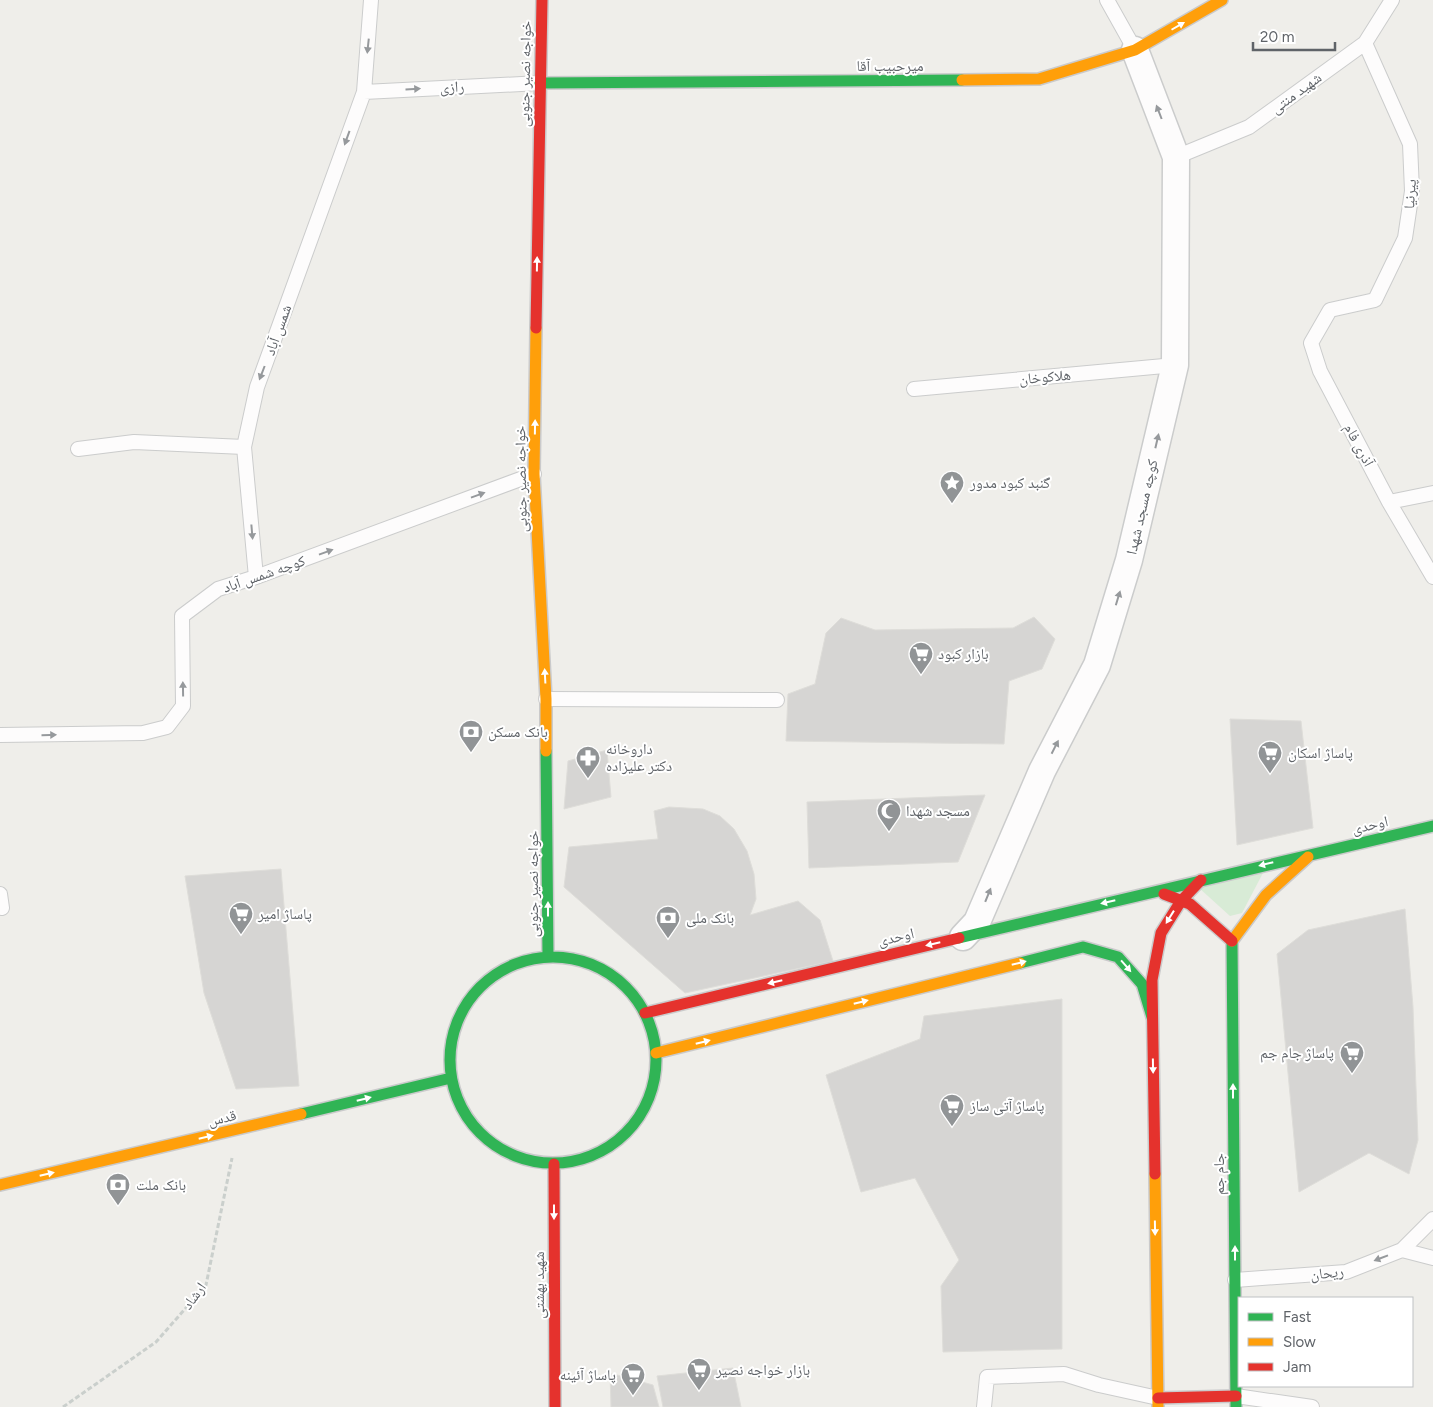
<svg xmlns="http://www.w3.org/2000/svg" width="1433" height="1407" font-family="Figtree,'Noto Naskh Arabic',sans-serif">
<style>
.green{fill:#d8ebd6}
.building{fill:#d6d5d3;stroke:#deddd9}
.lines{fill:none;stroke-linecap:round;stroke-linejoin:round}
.lane-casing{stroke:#cbcccc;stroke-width:16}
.street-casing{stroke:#cbcccc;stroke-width:29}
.fast-casing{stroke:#cacacb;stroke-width:14}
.slow-casing{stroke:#cacacb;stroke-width:14}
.jam-casing{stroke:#cacacb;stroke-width:14}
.path{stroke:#cacfcc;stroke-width:3;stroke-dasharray:5 2.5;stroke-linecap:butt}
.lane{stroke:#fdfcfc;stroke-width:14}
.street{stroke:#fdfcfc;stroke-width:26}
.fast{stroke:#30b455;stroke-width:11}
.slow{stroke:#ff9f0a;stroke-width:11}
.jam{stroke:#e5322d;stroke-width:11}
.oneway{fill:#fff}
.oneway2{fill:#96999c}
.labels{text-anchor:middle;stroke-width:4;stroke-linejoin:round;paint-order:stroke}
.street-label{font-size:15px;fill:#5f6368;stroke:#fff}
.poi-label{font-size:15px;fill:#5f6368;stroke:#fff;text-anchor:start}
</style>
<rect width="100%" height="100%" fill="#efeeea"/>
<!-- green -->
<path class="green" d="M1264,871l-22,42 -12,3 -32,-29z"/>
<!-- building -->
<path class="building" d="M1034,617l21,22 -13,30 -33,12 -5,63 -218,-3 2,-47 27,-10 11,-51 15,-15 34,12 138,-2z
M1230,719l71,2 12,107 -76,17z
M607,750l4,47 -47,12 4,-48z
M985,795l-27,67 -149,6 -2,-66z
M669,807l34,2 17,7 14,13 13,22 7,23 2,25 -6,16 48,-14 22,19 13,41 -148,32 -121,-106 5,-40 89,-8 -4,-28z
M281,869l18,217 -63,3 -32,-96 -19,-117z
M1405,909l8,98 5,133 -9,34 -40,-21 -70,39 -22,-238 31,-24z
M1062,999v350l-119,3 -2,-66 18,-26 -44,-82 -54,14 -35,-117 94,-36 4,-23z
M733,1368l8,39h-78l-6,-31z
M610,1373l43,12 6,22h-48z"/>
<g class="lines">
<defs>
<path id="lane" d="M1107,0l28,50
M1365,43l45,101 2,47 -7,47 -30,62 -45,10 -19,33 9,28 69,131 44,75
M364,92l176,-9
M1176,157l73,-30 116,-84 27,-43
M914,389l261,-24
M78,449l56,-7 110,5
M1389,502l44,-9
M256,577l-12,-130 13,-60 107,-295 7,-92
M546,699l231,1
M0,735l143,-2 24,-6 16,-21 -1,-90 36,-27 38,-12 278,-103
M0,894l2,14
M1402,1250l31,8
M1235,1280l111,-8 56,-22 31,-31
M1236,1396l76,11
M984,1407l3,-30 77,-3 35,11 59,13"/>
<path id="street" d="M963,937l14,-15 65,-151 55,-106 32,-105 46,-195 1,-208 -41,-107"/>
<path id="fast" d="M540,83l422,-3
M546,751l2,206
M959,938l474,-112
M1232,941l4,466
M450 1060a103 103 0 1 1 206 0a103 103 0 1 1-206 0Z
M1020,963l63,-16 35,10 24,27 10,33
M301,1114l150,-36"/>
<path id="slow" d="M962,80l77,-1 96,-29 87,-50
M536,328l-2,146 12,225v52
M1232,941l34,-46 42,-38
M656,1053l364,-90
M1155,1174l3,233
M0,1185l301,-71"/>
<path id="jam" d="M536,328l6,-328
M1164,894l26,10 42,37
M645,1013l314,-75
M554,1164l1,243
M1155,1174l-3,-194 9,-47 20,-32 20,-21
M1158,1398l78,-2"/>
</defs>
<!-- lane casing -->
<use href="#lane" class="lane-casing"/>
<!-- street casing -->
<use href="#street" class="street-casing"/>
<!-- fast casing -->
<use href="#fast" class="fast-casing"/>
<!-- slow casing -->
<use href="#slow" class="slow-casing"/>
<!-- jam casing -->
<use href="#jam" class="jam-casing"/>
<!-- path -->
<path class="path" d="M63,1407l93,-65 50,-57 26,-127"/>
<!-- lane -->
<use href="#lane" class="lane"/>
<!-- street -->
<use href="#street" class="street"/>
<!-- fast -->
<use href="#fast" class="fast"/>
<!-- slow -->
<use href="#slow" class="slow"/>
<!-- jam -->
<use href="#jam" class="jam"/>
</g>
<!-- one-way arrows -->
<defs><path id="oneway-solid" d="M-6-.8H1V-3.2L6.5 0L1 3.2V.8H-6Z" transform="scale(1.25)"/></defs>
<g class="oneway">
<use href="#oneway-solid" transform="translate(1178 26) rotate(-30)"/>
<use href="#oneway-solid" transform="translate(537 264) rotate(-89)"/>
<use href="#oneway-solid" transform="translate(535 427) rotate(-89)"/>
<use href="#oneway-solid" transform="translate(545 676) rotate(-93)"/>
<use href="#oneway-solid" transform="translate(1266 864) rotate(166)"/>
<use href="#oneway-solid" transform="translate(1108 902) rotate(167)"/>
<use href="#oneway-solid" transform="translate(548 909) rotate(-90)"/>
<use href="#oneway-solid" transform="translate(1170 917) rotate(122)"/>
<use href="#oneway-solid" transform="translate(933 944) rotate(167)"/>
<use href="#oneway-solid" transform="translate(1019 963) rotate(-14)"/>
<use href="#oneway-solid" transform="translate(1126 966) rotate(49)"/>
<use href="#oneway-solid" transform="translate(775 982) rotate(167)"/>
<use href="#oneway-solid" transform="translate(861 1002) rotate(-14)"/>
<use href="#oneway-solid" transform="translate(703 1042) rotate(-14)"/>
<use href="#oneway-solid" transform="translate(1153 1066) rotate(89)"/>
<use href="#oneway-solid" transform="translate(1233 1091) rotate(-90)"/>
<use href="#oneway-solid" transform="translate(364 1099) rotate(-14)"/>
<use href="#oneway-solid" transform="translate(206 1137) rotate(-13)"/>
<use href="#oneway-solid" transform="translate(47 1174) rotate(-13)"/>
<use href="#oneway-solid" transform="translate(554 1212) rotate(90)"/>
<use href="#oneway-solid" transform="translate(1155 1228) rotate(89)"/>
<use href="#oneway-solid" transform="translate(1235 1253) rotate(-90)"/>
</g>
<g class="oneway2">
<use href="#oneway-solid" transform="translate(368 46) rotate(96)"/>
<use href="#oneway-solid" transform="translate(413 89) rotate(-3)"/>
<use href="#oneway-solid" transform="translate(1159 112) rotate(-111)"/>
<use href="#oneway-solid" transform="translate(347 138) rotate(110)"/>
<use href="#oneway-solid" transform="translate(262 373) rotate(111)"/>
<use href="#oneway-solid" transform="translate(1157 441) rotate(-77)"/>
<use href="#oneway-solid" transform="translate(478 495) rotate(-20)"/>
<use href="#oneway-solid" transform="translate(252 532) rotate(85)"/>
<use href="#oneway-solid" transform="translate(326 552) rotate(-20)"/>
<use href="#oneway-solid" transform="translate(1118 598) rotate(-73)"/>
<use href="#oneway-solid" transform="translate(183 689) rotate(-91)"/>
<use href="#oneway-solid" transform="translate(49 735) rotate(-1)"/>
<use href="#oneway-solid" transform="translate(1055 747) rotate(-63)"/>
<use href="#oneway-solid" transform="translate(988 895) rotate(-68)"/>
<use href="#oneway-solid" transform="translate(1381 1258) rotate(159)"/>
</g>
<!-- icons -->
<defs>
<symbol id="sight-pin" viewBox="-11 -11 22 30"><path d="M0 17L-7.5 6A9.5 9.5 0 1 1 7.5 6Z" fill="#919496" stroke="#fff"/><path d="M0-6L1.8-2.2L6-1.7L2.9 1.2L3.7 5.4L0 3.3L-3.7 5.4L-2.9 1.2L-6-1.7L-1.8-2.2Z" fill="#fff"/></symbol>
<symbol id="supermarket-pin" viewBox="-11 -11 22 30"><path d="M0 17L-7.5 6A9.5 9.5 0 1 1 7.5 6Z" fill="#919496" stroke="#fff"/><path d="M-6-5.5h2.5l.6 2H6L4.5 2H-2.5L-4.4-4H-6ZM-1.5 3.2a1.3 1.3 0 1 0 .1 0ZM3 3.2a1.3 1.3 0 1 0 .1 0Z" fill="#fff"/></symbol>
<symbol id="bank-pin" viewBox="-11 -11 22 30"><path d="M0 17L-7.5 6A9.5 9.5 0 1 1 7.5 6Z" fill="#919496" stroke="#fff"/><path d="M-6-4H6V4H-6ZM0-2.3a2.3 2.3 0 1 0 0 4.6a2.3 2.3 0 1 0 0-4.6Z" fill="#fff"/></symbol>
<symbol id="pharmacy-pin" viewBox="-11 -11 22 30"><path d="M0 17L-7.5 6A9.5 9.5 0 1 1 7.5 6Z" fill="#919496" stroke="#fff"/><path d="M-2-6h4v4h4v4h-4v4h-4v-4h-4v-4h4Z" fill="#fff"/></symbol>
<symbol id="mosque-pin" viewBox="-11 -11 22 30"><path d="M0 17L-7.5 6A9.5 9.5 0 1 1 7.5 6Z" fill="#919496" stroke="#fff"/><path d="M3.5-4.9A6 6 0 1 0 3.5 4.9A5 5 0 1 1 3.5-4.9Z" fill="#fff"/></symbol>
</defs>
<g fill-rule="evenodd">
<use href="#sight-pin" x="938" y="469" width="28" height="38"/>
<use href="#supermarket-pin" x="907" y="640" width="28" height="38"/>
<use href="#bank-pin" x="457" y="718" width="28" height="38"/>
<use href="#supermarket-pin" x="1256" y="739" width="28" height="38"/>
<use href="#pharmacy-pin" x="574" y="744" width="28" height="38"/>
<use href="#mosque-pin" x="875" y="797" width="28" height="38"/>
<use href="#supermarket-pin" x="227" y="900" width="28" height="38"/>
<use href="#bank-pin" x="654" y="904" width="28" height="38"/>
<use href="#supermarket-pin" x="1338" y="1039" width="28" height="38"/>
<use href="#supermarket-pin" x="938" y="1092" width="28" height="38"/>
<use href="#bank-pin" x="104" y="1171" width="28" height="38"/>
<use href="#supermarket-pin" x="685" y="1356" width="28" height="38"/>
<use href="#supermarket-pin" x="619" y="1361" width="28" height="38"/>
</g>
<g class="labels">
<!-- street labels -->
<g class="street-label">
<text x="890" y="71">میرحبیب آقا</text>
<text transform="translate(525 74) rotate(-89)" y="5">خواجه نصیر جنوبی</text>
<text transform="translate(452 87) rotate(-3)" y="5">رازی</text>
<text transform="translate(1296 93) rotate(-36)" y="5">شهید منتی</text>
<text transform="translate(1410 194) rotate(-86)" y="5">پیرنیا</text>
<text transform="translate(278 330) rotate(-70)" y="5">شمس آباد</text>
<text transform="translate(1045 377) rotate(-5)" y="5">هلاکوخان</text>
<text transform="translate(1359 445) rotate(62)" y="5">آذری فام</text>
<text transform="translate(521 479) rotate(-91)" y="5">خواجه نصیر جنوبی</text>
<text transform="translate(1142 507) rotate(-77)" y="5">کوچه مسجد شهدا</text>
<text transform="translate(264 574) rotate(-19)" y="5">کوچه شمس آباد</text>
<text transform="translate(1370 825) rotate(-13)" y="5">اوحدی</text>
<text transform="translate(533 884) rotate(-90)" y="5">خواجه نصیر جنوبی</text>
<text transform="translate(896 937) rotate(-13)" y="5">اوحدی</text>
<text transform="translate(222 1118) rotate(-13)" y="5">قدس</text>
<text transform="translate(1219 1174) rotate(-90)" y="5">جام جم</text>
<text transform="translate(1327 1273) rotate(-6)" y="5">ریحان</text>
<text transform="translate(539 1285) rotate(-90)" y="5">شهید بهشتی</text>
<text transform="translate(194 1296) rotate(-54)" y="5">ارشاد</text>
</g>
<!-- poi labels -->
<g class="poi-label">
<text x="970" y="488">گنبد کبود مدور</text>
<text x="938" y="659">بازار کبود</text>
<text x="488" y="737">بانک مسکن</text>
<text x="606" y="754">داروخانه<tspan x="606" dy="17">دکتر علیزاده</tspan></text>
<text x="1288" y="758">پاساژ اسکان</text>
<text x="906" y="816">مسجد شهدا</text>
<text x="258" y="919">پاساژ امیر</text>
<text x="686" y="923">بانک ملی</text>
<text x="1334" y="1058" text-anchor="end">پاساژ جام جم</text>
<text x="970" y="1111">پاساژ آتی ساز</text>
<text x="136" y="1190">بانک ملت</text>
<text x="716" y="1375">بازار خواجه نصیر</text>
<text x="616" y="1380" text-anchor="end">پاساژ آئینه</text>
</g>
</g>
<!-- legend -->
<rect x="1238" y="1297" width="175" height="90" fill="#ffffff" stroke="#bfc1c3"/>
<rect x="1248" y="1313" width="25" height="8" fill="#30b455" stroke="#bfc1c3"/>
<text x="1283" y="1322" font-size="15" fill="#5f6368">Fast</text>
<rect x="1248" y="1338" width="25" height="8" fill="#ff9f0a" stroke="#bfc1c3"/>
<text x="1283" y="1347" font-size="15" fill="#5f6368">Slow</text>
<rect x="1248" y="1363" width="25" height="8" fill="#e5322d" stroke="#bfc1c3"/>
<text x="1283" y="1372" font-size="15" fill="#5f6368">Jam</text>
<!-- scale -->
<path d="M1253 42v8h82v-8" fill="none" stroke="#5f6368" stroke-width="2.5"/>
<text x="1260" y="42" font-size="15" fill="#5f6368" stroke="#ffffff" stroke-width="4" paint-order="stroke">20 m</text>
</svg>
